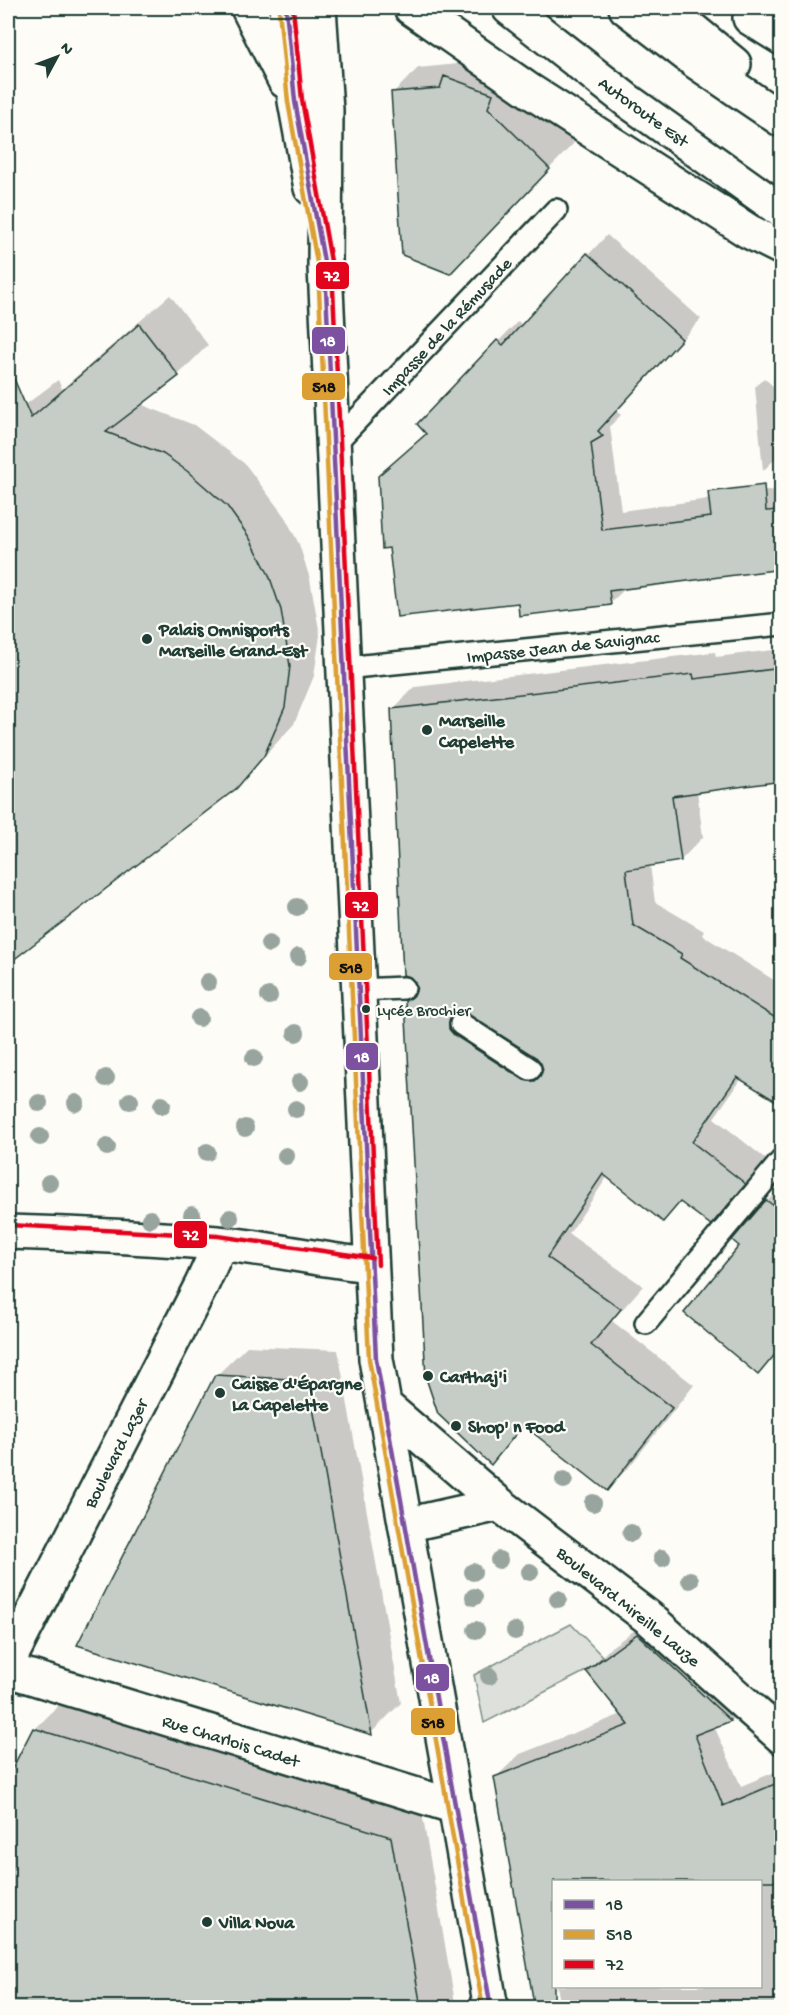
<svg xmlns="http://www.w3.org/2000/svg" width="789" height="2015" font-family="'Gochi Hand',sans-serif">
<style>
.green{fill:#dde0db;stroke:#7e8e88;stroke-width:1.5}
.shadow{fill:#0003}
.building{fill:#c6cdc7;stroke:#1f3d34;stroke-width:1.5;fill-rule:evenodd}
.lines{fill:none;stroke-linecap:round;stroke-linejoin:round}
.lane-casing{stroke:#1f3d34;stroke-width:26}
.street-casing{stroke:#1f3d34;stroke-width:38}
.secondary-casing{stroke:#1f3d34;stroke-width:38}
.highway-casing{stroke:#1f3d34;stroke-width:38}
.lane{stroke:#fdfcf7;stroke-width:21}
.street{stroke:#fdfcf7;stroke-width:33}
.secondary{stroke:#fdfcf7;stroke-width:33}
.highway{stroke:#fdfcf7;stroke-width:33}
.bus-1-casing{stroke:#fdfcf7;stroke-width:9}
.bus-2-casing{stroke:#fdfcf7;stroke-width:9}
.bus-3-casing{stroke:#fdfcf7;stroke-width:9}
.bus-1{stroke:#7b51a0;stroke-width:4.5}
.bus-2{stroke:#db9f33;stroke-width:4.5}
.bus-3{stroke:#e2031d;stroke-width:4.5}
.tree{fill:#98a59e}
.poi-dot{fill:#1f3d34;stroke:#fdfcf7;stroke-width:2}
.labels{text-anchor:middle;stroke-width:4.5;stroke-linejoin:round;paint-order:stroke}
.bus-label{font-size:16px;fill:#1f3d34;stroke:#fdfcf7;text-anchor:start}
.street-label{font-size:18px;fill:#1f3d34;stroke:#fdfcf7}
.poi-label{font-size:18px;font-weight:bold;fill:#1f3d34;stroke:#fdfcf7;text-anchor:start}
.line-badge{stroke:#fdfcf7;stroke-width:2}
.badge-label{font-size:16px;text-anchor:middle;font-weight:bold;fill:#fff}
.pale-badge-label{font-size:16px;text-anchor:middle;font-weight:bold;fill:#111}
</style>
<rect width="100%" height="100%" fill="#fdfcf7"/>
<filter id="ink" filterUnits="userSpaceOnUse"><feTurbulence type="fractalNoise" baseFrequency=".0167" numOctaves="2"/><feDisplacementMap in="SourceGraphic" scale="12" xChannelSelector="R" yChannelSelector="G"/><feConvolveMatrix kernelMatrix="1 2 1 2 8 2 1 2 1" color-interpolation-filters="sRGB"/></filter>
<g filter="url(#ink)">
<!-- green -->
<path class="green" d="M571,1624l32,33 -17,14 -102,52 -10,-48z"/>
<!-- shadow -->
<path class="shadow" d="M471,51l41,31 62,61 -99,103 -82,-153 25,-25 40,-4z
M607,235l94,84 -85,92 5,4 -11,11 11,85 161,-22v79l-156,20 -16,15 -91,-2 -139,-125 47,-44 -8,-8 99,-103 4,4z
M170,295l38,50 -30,30 -38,29 54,21 51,39 40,53 14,27 11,35 10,56 -6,41 -20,48 -58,63 -228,174v-543l50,-38 4,9z
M764,378l18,16v58l-19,19 -8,-84z
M782,649v132l-85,10 6,46 -22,23 -31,5 5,37 49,29 -2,4 80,50v118l-40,-25 -28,40 53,42 -56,63 -29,-22 -19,19 -55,-44 -39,58 74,52 -31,35 82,64 -65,82 -22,22 -82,-64 -34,38 -84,-462 10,-11 -25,-280 23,-23 300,-35 1,5z
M782,1186v163l-24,24 -17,-127 26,-45z
M247,1346l91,4 63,353 -30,30 -155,-357z
M662,1611l92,86 -23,23 -17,6 27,60 41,-17v239h-221l-4,-22h203v-104h-206l-58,-105 24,-23 102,-40 -34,-43 23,-24z
M65,1699l356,108 35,201h-448v-228l27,-51z"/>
<!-- building -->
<path class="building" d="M444,76l49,18 -5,14 62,61 -100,105 -48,-19 -11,-163 49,-4z
M587,253l95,86 -84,92 5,5 -12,7 11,87 109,-13 -3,-25 56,-7 2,26 16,-1v59l-173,22 2,14 -92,11 -1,-13 -121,14 -8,-69 -7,1 -4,-73 48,-42 -9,-10 80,-84 6,5z
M139,324l40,52 -73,56 57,22 24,17 40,35 22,31 20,38 12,35 9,56 -5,41 -21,49 -27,32 -229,176v-599l23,53z
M782,668v113l-110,15 9,65 -55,9 7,55 49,29 -2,4 102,64v83l-45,-28 -45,65 54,42 -35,41 -31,-23 -17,20 -60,-48 -56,83 74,52 -30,36 81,63 -65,83 -84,-66 -32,40 -53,-51 -12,-36 -21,-377 10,-7 2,-7 -7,-10 -7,-2 -12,-266 302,-35 1,5zM462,1011l75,47 6,11 -3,7 -5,5 -11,-1 -70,-45 -5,-6 1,-11z
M766,1200l16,12v134l-24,29 -74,-62 55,-67 -7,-6z
M215,1375l93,5 64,355 -295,-90z
M637,1634l94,87 -36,14 28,71 59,-25v100h-228v122l-20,1 -40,-227 135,-52 -43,-54z
M33,1728l358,109 30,170h-413v-230z"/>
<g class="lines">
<defs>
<path id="lane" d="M335,443l221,-233
M344,668l438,-44
M358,990l46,-2
M461,1024l69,45
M646,1323l136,-163"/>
<path id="street" d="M406,1525l93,-21
M8,1662l194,-378 18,-40
M8,1670l448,137"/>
<path id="secondary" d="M248,8l37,73
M286,8l9,93 16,87
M319,8l7,102 -1,157 51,1092 115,649
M8,1232c70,2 139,5 209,11 52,5 102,17 154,22
M384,1405l115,99 150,114 133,119"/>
<path id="highway" d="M411,8l119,83 218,140 34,17
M509,8l119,93 154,110
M626,8l69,53 87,59
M666,8l68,56
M750,18l32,20"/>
</defs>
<!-- lane casing -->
<use href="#lane" class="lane-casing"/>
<!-- street casing -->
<use href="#street" class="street-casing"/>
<!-- secondary casing -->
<use href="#secondary" class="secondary-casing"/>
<!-- highway casing -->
<use href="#highway" class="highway-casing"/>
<!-- lane -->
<use href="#lane" class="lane"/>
<!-- street -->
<use href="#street" class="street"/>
<!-- secondary -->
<use href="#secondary" class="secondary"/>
<!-- highway -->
<use href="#highway" class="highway"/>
<defs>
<path id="bus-1" d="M286,8l9,93 30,166 51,1092 115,649"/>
<path id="bus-2" d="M279,9l9,93 30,166 51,1091 114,649"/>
<path id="bus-3" d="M293,8l9,92 30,167 46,998
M8,1225l210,11 154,22"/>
</defs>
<!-- bus-1 casing -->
<use href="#bus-1" class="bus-1-casing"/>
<!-- bus-2 casing -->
<use href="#bus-2" class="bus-2-casing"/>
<!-- bus-3 casing -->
<use href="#bus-3" class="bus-3-casing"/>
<!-- bus-1 -->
<use href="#bus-1" class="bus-1"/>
<!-- bus-2 -->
<use href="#bus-2" class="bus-2"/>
<!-- bus-3 -->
<use href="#bus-3" class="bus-3"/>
</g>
<!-- trees -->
<g class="tree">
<circle cx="297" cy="907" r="9"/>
<circle cx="269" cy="944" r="9"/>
<circle cx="298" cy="957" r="9"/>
<circle cx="208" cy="982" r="9"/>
<circle cx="269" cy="996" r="9"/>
<circle cx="199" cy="1018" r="9"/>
<circle cx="296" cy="1033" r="9"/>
<circle cx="254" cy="1058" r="9"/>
<circle cx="106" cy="1078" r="9"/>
<circle cx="300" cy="1082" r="9"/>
<circle cx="130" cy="1101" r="9"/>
<circle cx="39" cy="1103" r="9"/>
<circle cx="76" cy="1103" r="9"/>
<circle cx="162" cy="1105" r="9"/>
<circle cx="296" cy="1109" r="9"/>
<circle cx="245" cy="1128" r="9"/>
<circle cx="40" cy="1137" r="9"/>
<circle cx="107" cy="1147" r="9"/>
<circle cx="207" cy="1152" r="9"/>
<circle cx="286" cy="1156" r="9"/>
<circle cx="49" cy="1183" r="9"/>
<circle cx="192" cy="1215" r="9"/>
<circle cx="230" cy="1218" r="9"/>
<circle cx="150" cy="1219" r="9"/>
<circle cx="564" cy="1480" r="9"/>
<circle cx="593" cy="1503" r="9"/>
<circle cx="631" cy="1533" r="9"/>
<circle cx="662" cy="1558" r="9"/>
<circle cx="499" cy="1560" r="9"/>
<circle cx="473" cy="1572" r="9"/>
<circle cx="530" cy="1572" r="9"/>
<circle cx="690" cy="1580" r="9"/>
<circle cx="474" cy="1597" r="9"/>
<circle cx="558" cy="1599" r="9"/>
<circle cx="476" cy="1630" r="9"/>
<circle cx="515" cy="1631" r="9"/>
<circle cx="489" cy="1676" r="9"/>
</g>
</g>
<!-- markers -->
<g class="poi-dot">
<circle cx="147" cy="639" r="6"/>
<circle cx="427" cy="730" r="6"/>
<circle cx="366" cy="1009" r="5"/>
<circle cx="428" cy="1376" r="6"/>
<circle cx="220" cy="1393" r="6"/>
<circle cx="456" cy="1426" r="6"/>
<circle cx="207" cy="1922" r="6"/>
</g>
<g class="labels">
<!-- bus labels -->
<g class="bus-label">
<text x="377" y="1015">Lycée Brochier</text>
</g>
<!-- street labels -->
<g class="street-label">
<text transform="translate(644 111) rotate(36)" y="6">Autoroute Est</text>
<text transform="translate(446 326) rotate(-47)" y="6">Impasse de la Rémusade</text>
<text transform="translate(563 646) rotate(-6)" y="6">Impasse Jean de Savignac</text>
<text transform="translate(115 1453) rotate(-63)" y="6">Boulevard Lazer</text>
<text transform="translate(629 1606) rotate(39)" y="6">Boulevard Mireille Lauze</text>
<text transform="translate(231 1740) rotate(17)" y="6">Rue Charlois Cadet</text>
</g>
<!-- poi labels -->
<g class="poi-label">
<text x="159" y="635">Palais Omnisports<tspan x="159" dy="21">Marseille Grand-Est</tspan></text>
<text x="439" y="726">Marseille<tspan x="439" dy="21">Capelette</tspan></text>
<text x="440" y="1382">Carthaj'i</text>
<text x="232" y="1389">Caisse d'Épargne<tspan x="232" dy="21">La Capelette</tspan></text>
<text x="468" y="1432">Shop' n Food</text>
<text x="219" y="1928">Villa Nova</text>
</g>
</g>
<g class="line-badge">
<rect x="315" y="261" width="35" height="29" rx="6" fill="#e2031d"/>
<rect x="311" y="326" width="35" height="29" rx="6" fill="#7b51a0"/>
<rect x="301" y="372" width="45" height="29" rx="6" fill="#db9f33"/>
<rect x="344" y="891" width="35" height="28" rx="6" fill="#e2031d"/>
<rect x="328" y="952" width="45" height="29" rx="6" fill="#db9f33"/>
<rect x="345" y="1042" width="34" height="29" rx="6" fill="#7b51a0"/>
<rect x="173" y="1220" width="35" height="29" rx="6" fill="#e2031d"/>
<rect x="415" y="1663" width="35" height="29" rx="6" fill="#7b51a0"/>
<rect x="410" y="1707" width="46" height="29" rx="6" fill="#db9f33"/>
</g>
<g class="badge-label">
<text x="332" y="281">72</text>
<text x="328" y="346">18</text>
<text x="361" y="911">72</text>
<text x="362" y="1062">18</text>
<text x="191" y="1240">72</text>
<text x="432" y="1683">18</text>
</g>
<g class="pale-badge-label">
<text x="324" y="392">518</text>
<text x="351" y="973">518</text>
<text x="433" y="1728">518</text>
</g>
<!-- margin -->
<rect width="789" height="2015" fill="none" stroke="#fdfcf7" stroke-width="30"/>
<rect x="15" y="15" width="759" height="1985" fill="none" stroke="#1f3d34" stroke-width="2" filter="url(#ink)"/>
<!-- legend -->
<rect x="552" y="1880" width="210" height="108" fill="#fdfcf7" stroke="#a4b0a9" stroke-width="1.5"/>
<rect x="564" y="1900" width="30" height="9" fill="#7b51a0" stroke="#a4b0a9" stroke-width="1.5"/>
<text x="606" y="1910" font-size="18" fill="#1f3d34">18</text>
<rect x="564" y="1930" width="30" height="9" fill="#db9f33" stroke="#a4b0a9" stroke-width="1.5"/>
<text x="606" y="1940" font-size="18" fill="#1f3d34">518</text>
<rect x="564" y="1960" width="30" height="9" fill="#e2031d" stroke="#a4b0a9" stroke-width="1.5"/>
<text x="606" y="1970" font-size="18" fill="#1f3d34">72</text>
<!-- north arrow -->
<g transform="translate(57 57) rotate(49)" stroke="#fdfcf7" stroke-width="4.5" paint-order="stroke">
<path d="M0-4.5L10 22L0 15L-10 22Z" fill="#1f3d34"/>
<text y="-9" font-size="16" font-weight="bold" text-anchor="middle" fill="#1f3d34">N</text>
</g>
</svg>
